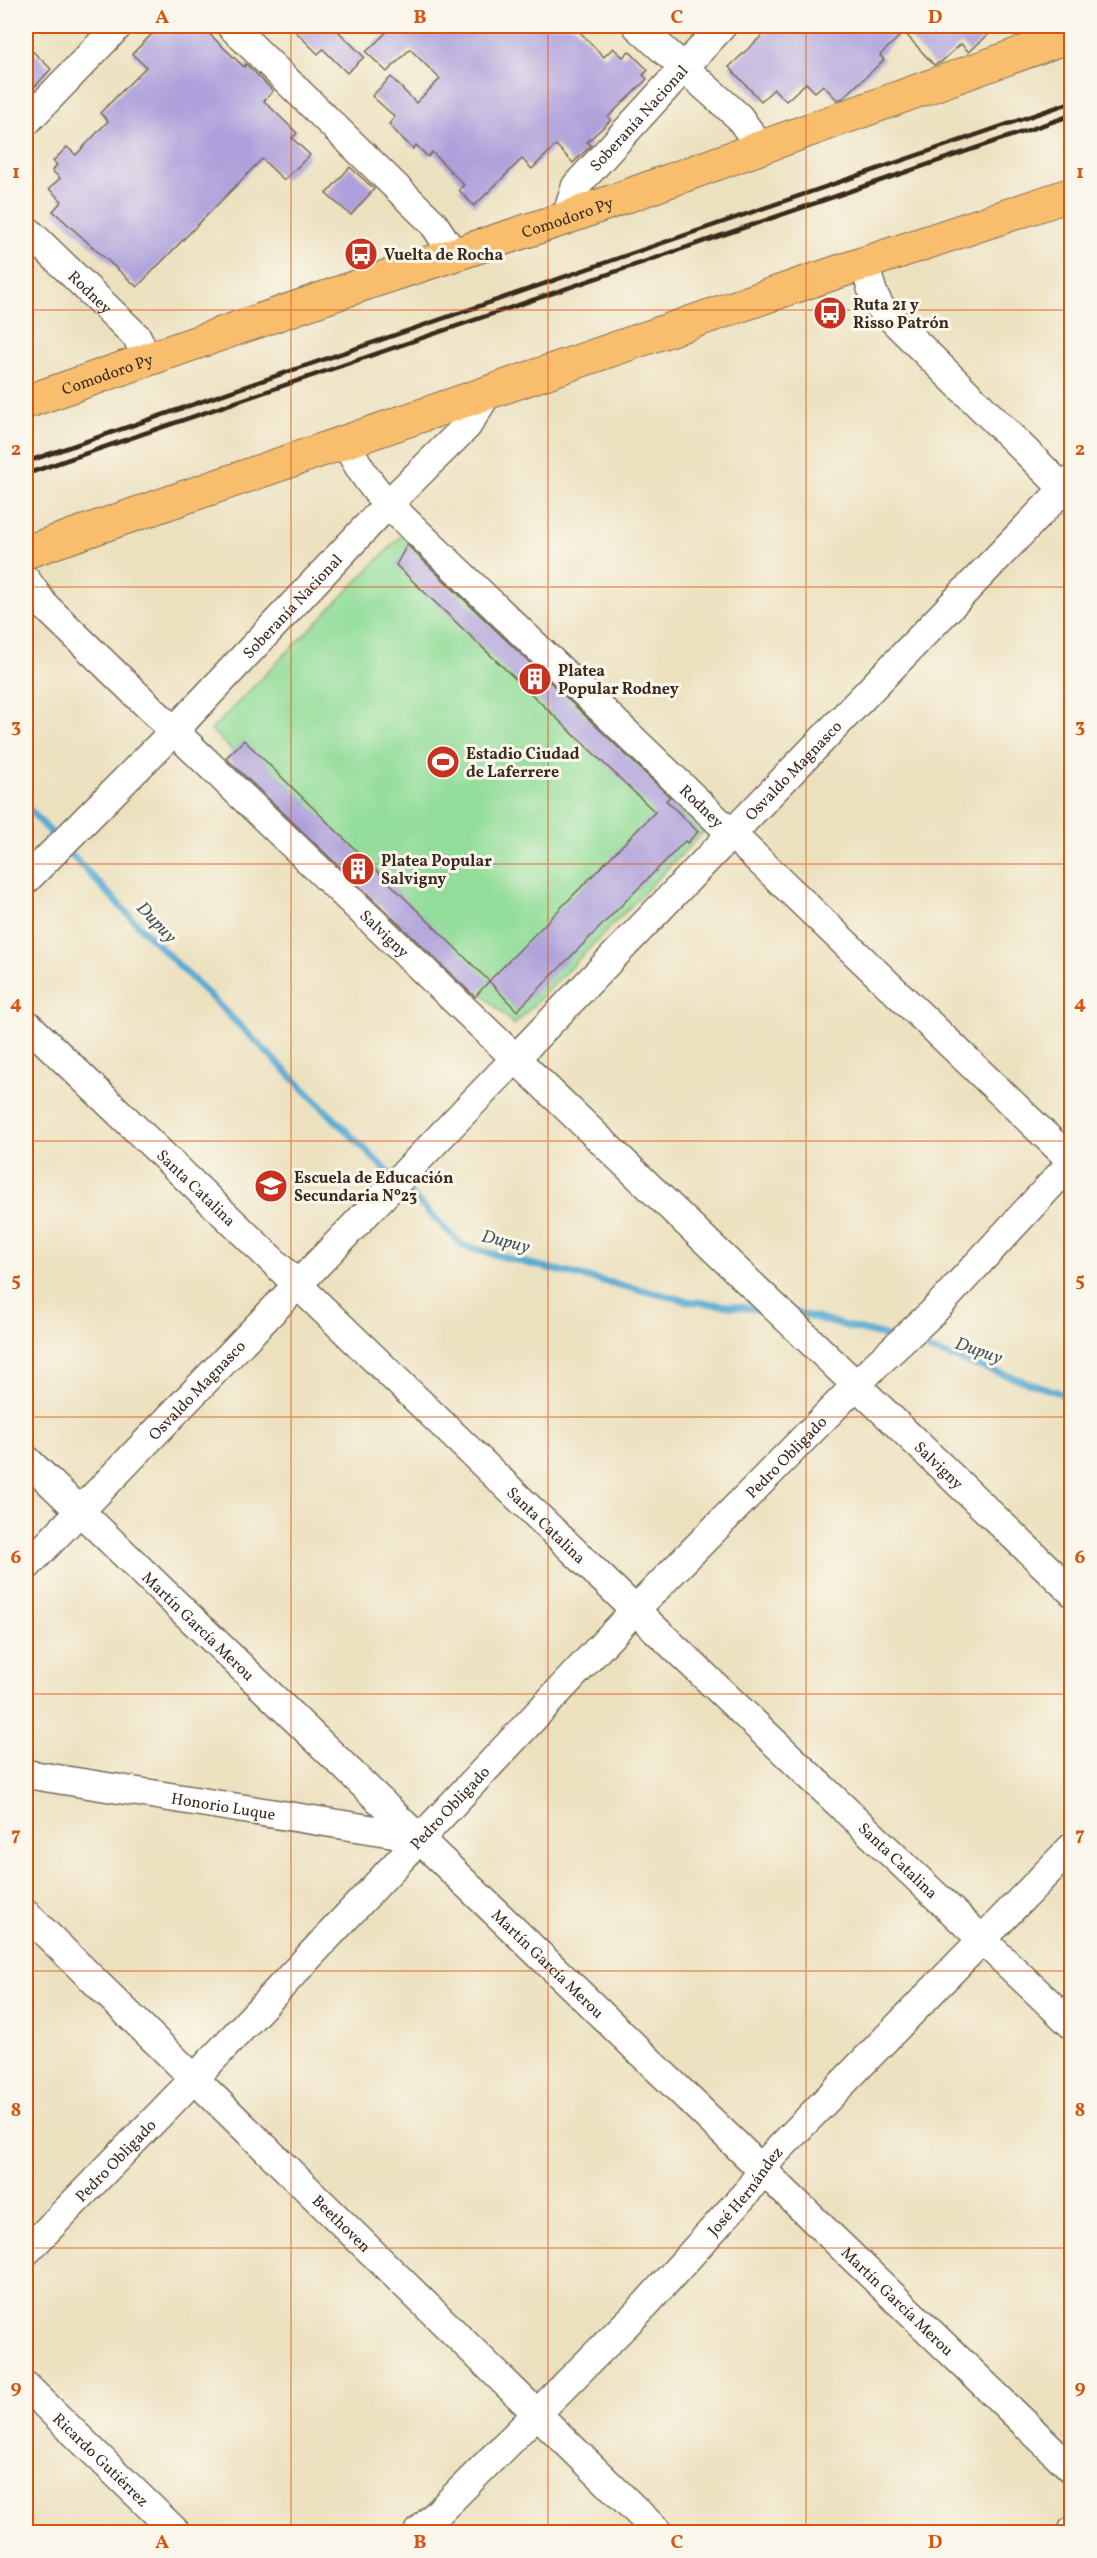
<svg xmlns="http://www.w3.org/2000/svg" width="1097" height="2558" font-family="Vollkorn,serif">
<style>
.green{fill:#92dd99;stroke:#66845c;stroke-width:1.5}
.lines{fill:none;stroke-linecap:round;stroke-linejoin:round}
.stream{stroke:#58a9d2;stroke-width:7}
.building{fill:#aea1db}
.minor-casing{stroke:#796a56;stroke-width:31}
.major-casing{stroke:#796a56;stroke-width:35}
.minor{stroke:#fff;stroke-width:28}
.major{stroke:#f9be6d;stroke-width:33}
.rail{stroke:#3b2a1e;stroke-width:4.5}
.grid{fill:none;stroke:#d7540e;stroke-width:1.5;stroke-opacity:0.55}
.labels{text-anchor:middle;stroke-width:6;stroke-linejoin:round;paint-order:stroke}
.street-label{font-size:16px;fill:#3b2a1e;stroke:#fbf7ec}
.poi-label{font-size:16px;font-weight:bold;fill:#3b2a1e;stroke:#fbf7ec;text-anchor:start}
.water-label{font-size:18px;font-style:italic;fill:#45565d;stroke:#fbf7ec}
.neatline{fill:none;stroke:#d7540e;stroke-width:2}
.grid-label{font-size:20px;text-anchor:middle;font-weight:bold;fill:#d7540e}
</style>
<rect width="100%" height="100%" fill="#fbf7ec"/>
<filter id="ink" filterUnits="userSpaceOnUse"><feTurbulence type="fractalNoise" baseFrequency=".0167" numOctaves="2"/><feDisplacementMap in="SourceGraphic" scale="12" xChannelSelector="R" yChannelSelector="G"/><feConvolveMatrix kernelMatrix="1 2 1 2 8 2 1 2 1" color-interpolation-filters="sRGB"/></filter>
<filter id="wash" filterUnits="userSpaceOnUse"><feTurbulence type="fractalNoise" baseFrequency=".008" numOctaves="4" result="noise"/><feDisplacementMap in="SourceGraphic" scale="24" xChannelSelector="R" yChannelSelector="G"/><feGaussianBlur stdDeviation="1.35" result="paint"/><feColorMatrix in="noise" values="0 0 0 0 0 0 0 0 0 0 0 0 0 0 0 0 0 1.4 0 .05"/><feComposite in="paint" operator="in"/></filter>
<g filter="url(#wash)">
<rect width="100%" height="100%" fill="#ece1bf"/>
<!-- green -->
<path class="green" d="M406,531l303,295 -195,199 -303,-295z"/>
<g class="lines">
<!-- stream -->
<path class="stream" d="M26,806l32,34
M65,848l79,83 248,245
M402,1186l61,60 63,17 162,38 76,9
M796,1313l96,25
M909,1343l163,54"/>
</g>
<g id="blocks">
<!-- building -->
<path class="building" d="M160,26h41l43,41 2,-3 27,27 -9,10 33,32 -5,5 18,17 -26,25 -22,-21 -125,128 -84,-76 9,-10 -13,-12 11,-11 -8,-7 5,-6 -4,-4 14,-14 9,8 32,-34 -8,-8 46,-46 -14,-13z
M290,26h43l31,31 -17,16 -24,-24 -5,5z
M393,26h181l30,31 9,-9 10,9 6,-6 19,19 -5,5 4,4 -39,38 3,3 -24,22 4,3 -18,18 -17,-18 -24,24 -10,-10 -48,47 -15,-16 5,-5 -32,-33 -4,5 -12,-12 -3,4 -21,-21 -3,-4 6,-7 -23,-21 19,-19 25,26 24,-24 -30,-30 -23,23 -21,-20z
M772,26h226l-29,26 -8,-8 -20,18 -7,3 -30,-33 -24,23 4,5 -41,38 -6,2 -14,-15 -8,7 -9,-9 -20,18 -12,-12 -13,12 -32,-34z
M26,45l25,24 -25,27z
M350,167l24,22 -23,26 -25,-21z
M407,545l263,252 -4,3 32,32 -11,11 -2,-2 -168,170 -28,-30 166,-169 -259,-247z
M244,740l245,241 -14,16 -249,-239z"/>
</g>
</g>
<g filter="url(#ink)">
<use href="#blocks" fill-opacity="0" stroke="#796a56" stroke-width="1.5"/>
<g class="lines">
<defs>
<g id="minor">
<path d="M231,26l202,197 21,31"/>
<path d="M637,26l102,91 21,30"/>
<path d="M26,122l92,-96"/>
<path id="s1" d="M566,218l10,-32 146,-160"/>
<path id="s2" d="M26,229l111,108 11,24"/>
<path d="M864,264l9,29 7,14 192,190"/>
<path id="s3" d="M345,440c11,25 24,44 43,64l684,657"/>
<path id="s4" d="M26,580l18,25 130,126 898,861"/>
<path id="s5" d="M26,880l148,-149 214,-227 79,-78 20,-32"/>
<path id="s6" d="M26,1023l609,587 437,415"/>
<path id="s7" d="M26,1459l1046,1010"/>
<path id="s8" d="M26,1567l1046,-1087"/>
<path id="s9" d="M26,1774l368,59 24,7"/>
<path id="s10" d="M26,1914l632,618"/>
<path id="s11" d="M26,2252l169,-174 440,-468 240,-244 57,-53 140,-151"/>
<path id="s12" d="M26,2386l150,146"/>
<path id="s13" d="M419,2532l227,-228 101,-112 25,-36 300,-309"/>
<path d="M1071,2532h1"/>
</g>
<g id="major">
<path id="s14" d="M26,402l344,-120 196,-64 506,-183"/>
<path d="M26,552l782,-270 264,-88"/>
</g>
</defs>
<!-- minor casing -->
<use href="#minor" class="minor-casing"/>
<!-- major casing -->
<use href="#major" class="major-casing"/>
<!-- minor -->
<use href="#minor" class="minor"/>
<!-- major -->
<use href="#major" class="major"/>
<!-- rail -->
<path class="rail" d="M26,462l1046,-360
M26,474l1046,-359"/>
</g>
</g>
<!-- grid -->
<path class="grid" d="M291,26v2506M548,26v2506M806,26v2506M26,310h1046M26,587h1046M26,864h1046M26,1141h1046M26,1417h1046M26,1694h1046M26,1971h1046M26,2248h1046"/>
<!-- icons -->
<defs>
<symbol id="bus-disc" viewBox="-11 -11 22 22"><circle r="9.5" fill="#c8321e" stroke="#fbf7ec"/><path d="M-5-6H5V4H4V6H2V4H-2V6H-4V4H-5ZM-3.5-4V0h7V-4ZM-3.5 1.2v1.5H-2V1.2ZM2 1.2v1.5H3.5V1.2Z" fill="#fff"/></symbol>
<symbol id="building-disc" viewBox="-11 -11 22 22"><circle r="9.5" fill="#c8321e" stroke="#fbf7ec"/><path d="M-4-6H4V6H1V3H-1V6H-4ZM-2.5-4.3h1.7v1.8h-1.7ZM.8-4.3h1.7v1.8H.8ZM-2.5-1h1.7V.8h-1.7ZM.8-1h1.7V.8H.8Z" fill="#fff"/></symbol>
<symbol id="stadium-disc" viewBox="-11 -11 22 22"><circle r="9.5" fill="#c8321e" stroke="#fbf7ec"/><path d="M0-5a6.5 5 0 1 0 0 10a6.5 5 0 1 0 0-10ZM-3.5-1.8h7v3.6h-7Z" fill="#fff"/></symbol>
<symbol id="school-disc" viewBox="-11 -11 22 22"><circle r="9.5" fill="#c8321e" stroke="#fbf7ec"/><path d="M0-5L7-2L0 1L-7-2ZM-4 1L0 2.5L4 1V4Q0 6-4 4Z" fill="#fff"/></symbol>
</defs>
<g fill-rule="evenodd">
<use href="#bus-disc" x="342" y="235" width="38" height="38"/>
<use href="#bus-disc" x="811" y="294" width="38" height="38"/>
<use href="#building-disc" x="516" y="660" width="38" height="38"/>
<use href="#stadium-disc" x="424" y="743" width="38" height="38"/>
<use href="#building-disc" x="339" y="850" width="38" height="38"/>
<use href="#school-disc" x="252" y="1167" width="38" height="38"/>
</g>
<g class="labels">
<!-- street labels -->
<g class="street-label">
<text dy="6" stroke="none"><textPath href="#s1" startOffset="126">Soberanía Nacional</textPath></text>
<text dy="6" stroke="none"><textPath href="#s14" startOffset="572">Comodoro Py</textPath></text>
<text dy="6" stroke="none"><textPath href="#s2" startOffset="90">Rodney</textPath></text>
<text dy="6" stroke="none"><textPath href="#s14" startOffset="86">Comodoro Py</textPath></text>
<text dy="6" stroke="none"><textPath href="#s5" startOffset="382">Soberanía Nacional</textPath></text>
<text dy="6" stroke="none"><textPath href="#s8" startOffset="1106">Osvaldo Magnasco</textPath></text>
<text dy="6" stroke="none"><textPath href="#s3" startOffset="513">Rodney</textPath></text>
<text dy="6" stroke="none"><textPath href="#s4" startOffset="504">Salvigny</textPath></text>
<text dy="6" stroke="none"><textPath href="#s6" startOffset="237">Santa Catalina</textPath></text>
<text dy="6" stroke="none"><textPath href="#s8" startOffset="246">Osvaldo Magnasco</textPath></text>
<text dy="6" stroke="none"><textPath href="#s11" startOffset="1100">Pedro Obligado</textPath></text>
<text dy="6" stroke="none"><textPath href="#s4" startOffset="1272">Salvigny</textPath></text>
<text dy="6" stroke="none"><textPath href="#s6" startOffset="723">Santa Catalina</textPath></text>
<text dy="6" stroke="none"><textPath href="#s7" startOffset="240">Martín García Merou</textPath></text>
<text dy="6" stroke="none"><textPath href="#s9" startOffset="200">Honorio Luque</textPath></text>
<text dy="6" stroke="none"><textPath href="#s11" startOffset="614">Pedro Obligado</textPath></text>
<text dy="6" stroke="none"><textPath href="#s6" startOffset="1209">Santa Catalina</textPath></text>
<text dy="6" stroke="none"><textPath href="#s7" startOffset="726">Martín García Merou</textPath></text>
<text dy="6" stroke="none"><textPath href="#s11" startOffset="128">Pedro Obligado</textPath></text>
<text dy="6" stroke="none"><textPath href="#s13" startOffset="472">José Hernández</textPath></text>
<text dy="6" stroke="none"><textPath href="#s10" startOffset="442">Beethoven</textPath></text>
<text dy="6" stroke="none"><textPath href="#s7" startOffset="1212">Martín García Merou</textPath></text>
<text dy="6" stroke="none"><textPath href="#s12" startOffset="105">Ricardo Gutiérrez</textPath></text>
</g>
<!-- poi labels -->
<g class="poi-label">
<text x="384" y="260">Vuelta de Rocha</text>
<text x="853" y="310">Ruta 21 y<tspan x="853" dy="18">Risso Patrón</tspan></text>
<text x="558" y="676">Platea<tspan x="558" dy="18">Popular Rodney</tspan></text>
<text x="466" y="759">Estadio Ciudad<tspan x="466" dy="18">de Laferrere</tspan></text>
<text x="381" y="866">Platea Popular<tspan x="381" dy="18">Salvigny</tspan></text>
<text x="294" y="1183">Escuela de Educación<tspan x="294" dy="18">Secundaria Nº23</tspan></text>
</g>
<!-- water labels -->
<g class="water-label">
<text transform="translate(157 922) rotate(46)" y="6">Dupuy</text>
<text transform="translate(506 1241) rotate(14)" y="6">Dupuy</text>
<text transform="translate(979 1350) rotate(19)" y="6">Dupuy</text>
</g>
</g>
<!-- margin -->
<rect width="1097" height="2558" fill="none" stroke="#fbf7ec" stroke-width="66"/>
<rect x="33" y="33" width="1031" height="2492" class="neatline"/>
<g class="grid-label">
<text x="162" y="23">A</text>
<text x="420" y="23">B</text>
<text x="677" y="23">C</text>
<text x="935" y="23">D</text>
<text x="16" y="178">1</text>
<text x="1080" y="178">1</text>
<text x="16" y="455">2</text>
<text x="1080" y="455">2</text>
<text x="16" y="732">3</text>
<text x="1080" y="732">3</text>
<text x="16" y="1009">4</text>
<text x="1080" y="1009">4</text>
<text x="16" y="1286">5</text>
<text x="1080" y="1286">5</text>
<text x="16" y="1563">6</text>
<text x="1080" y="1563">6</text>
<text x="16" y="1840">7</text>
<text x="1080" y="1840">7</text>
<text x="16" y="2116">8</text>
<text x="1080" y="2116">8</text>
<text x="16" y="2393">9</text>
<text x="1080" y="2393">9</text>
<text x="162" y="2548">A</text>
<text x="420" y="2548">B</text>
<text x="677" y="2548">C</text>
<text x="935" y="2548">D</text>
</g>
</svg>
